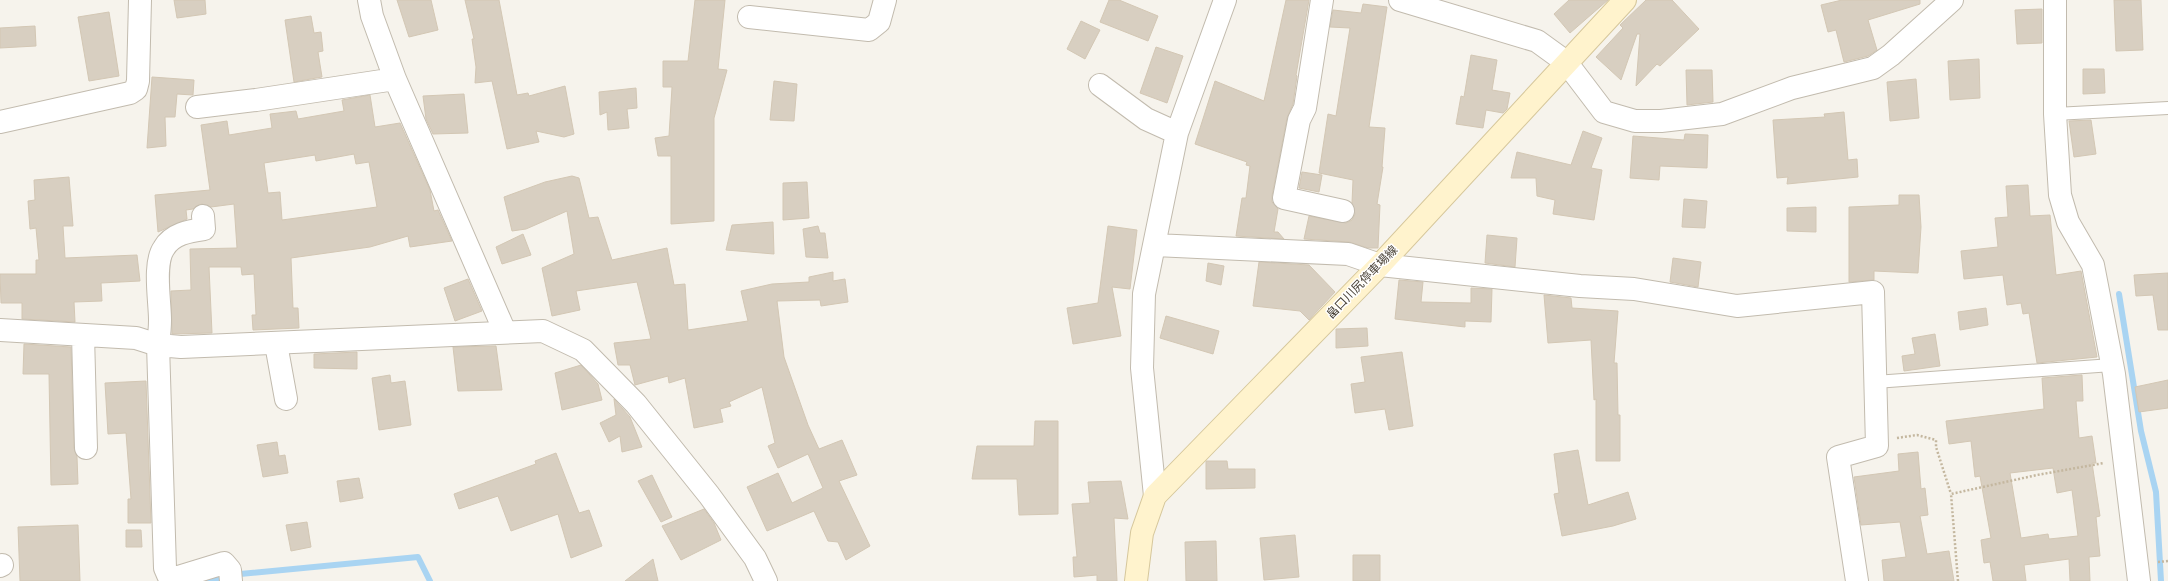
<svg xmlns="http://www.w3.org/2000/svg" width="2168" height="581" font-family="'Fira Sans','Noto Sans JP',sans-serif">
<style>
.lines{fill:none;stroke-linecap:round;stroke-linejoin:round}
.stream{stroke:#a9d4f2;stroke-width:6}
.building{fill:#d8cfc1;stroke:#d3c7b4;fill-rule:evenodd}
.lane-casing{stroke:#c2bbae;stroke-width:14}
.street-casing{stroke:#c2bbae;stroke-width:24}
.secondary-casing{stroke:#d6c79b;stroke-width:24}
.path{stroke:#c4b79f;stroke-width:2.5;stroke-dasharray:2 2;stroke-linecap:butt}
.lane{stroke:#fff;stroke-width:12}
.street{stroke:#fff;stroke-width:22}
.secondary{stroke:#fff3cd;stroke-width:22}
.labels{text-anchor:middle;stroke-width:3;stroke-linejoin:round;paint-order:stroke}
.street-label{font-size:12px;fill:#4b4439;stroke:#fff}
</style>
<rect width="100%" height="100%" fill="#f6f3ec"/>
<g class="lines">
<!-- stream -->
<path class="stream" d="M2119,294l22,137 15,61 5,89
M240,574l178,-17 12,24
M208,581l9,-2"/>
</g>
<!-- building -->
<path class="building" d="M174,0h31l1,14 -29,4z
M397,0h34l7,30 -29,7z
M465,0h34l18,95 11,-2 1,3 36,-10 9,48 -10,3 -28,-6 3,11 -32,7 -15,-68 -17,2 1,-16 -4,-28h2z
M695,0h30l-7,69 9,1 -13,48v103l-43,3v-68h-13l-3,-18 14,-2 3,-49h-9v-26h25z
M1109,0h10l39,16 -10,25 -48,-19z
M1286,0h23l-13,75 1,1 -4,28 -6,14 -15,78v6l6,7 -4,23h4l6,7 -48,-3 6,-38h4l4,-32 -4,-1 1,-3 -52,-18 20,-63 49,20z
M1569,0h39l-38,33 -16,-19z
M1646,0h26l27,29 -39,37 -3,-2 -21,22 4,-52h-3l-16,46 -25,-23 27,-29 -3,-3z
M1842,0h78v4l-52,16 9,30 -9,6 -24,6 -8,-32 -8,2 -7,-27z
M2114,0h27l2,50 -27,1z
M1363,4l24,3 -18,120 16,1 -3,39h1l-6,37 3,1 -2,43h-10l-19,-6 -45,-3 5,-23 37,7 6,-3 3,-6 -3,-11 1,-23 -34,-7 9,-59 8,2 14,-88 -20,-1 3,-17 28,3z
M2042,9v34l-25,1 -2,-34z
M109,12l10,64 -30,5 -11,-64z
M311,16l3,17 7,-1 2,19 -5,1 4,25 -28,5 -9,-62z
M1081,21l19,9 -15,29 -18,-10z
M35,26l1,20 -36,2v-20z
M1156,47l27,9 -16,47 -27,-10z
M1471,55l26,5 -5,30 18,3 -3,16 -4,4 -17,-3 -3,18 -27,-4 5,-28 3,1z
M1979,59l1,39 -30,2 -2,-39z
M2083,69h21l1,24 -22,1z
M1686,70h26l1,32 -26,3z
M152,77l42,3 -1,15 -16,-1 -2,23h-10l1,29 -19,2z
M1916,79l3,39 -29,3 -3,-39z
M774,81l23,3 -3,37 -24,-1z
M636,88l1,20 -10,1 2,19 -21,2 -1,-18 -7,3 -1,-23z
M464,94l4,39 -35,1 -7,-15 -3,-23z
M370,95l5,32 25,-4 30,67 4,21 4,-1 14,31 -42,6 -2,-11 -38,11 -79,11 2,50h5l1,20 -46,2 -1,-15h4l-2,-41 -12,1 -1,-8h-32l3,66 -40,1 -1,-43 20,-1 -1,-41 47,-1 -3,-44 -23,3 -9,-3 -6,2 -3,3 -7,1 1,9 -29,13 -3,-37 55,-5 -9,-65 26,-4 2,14 43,-7 -2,-14 26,-3 2,8 46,-8 -2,-11zM354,154l2,10 13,-2 8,45 -95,13 -2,-28 -12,1 -4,-30 51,-8 1,6z
M1844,112l4,48 9,-1 1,18 -71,7 1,-7 -11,1 -4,-58 52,-3 -1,-3z
M2091,120l5,34 -22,3 -5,-36z
M1583,131l19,7 -11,30 11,2 -8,50 -41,-6 2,-14 -18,-4 -1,-18h-25l6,-26 54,13z
M1685,134l23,1 -1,33 -47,-2 -1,14 -29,-2 3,-42 51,4z
M1302,172l20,3 -3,17 -20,-4z
M572,176l7,2 10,40 9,-1 14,43 55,-12 7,37 11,-1 3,46 60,-9 -7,-30 31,-7 37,-2v-5l24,-5v9l12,-2 3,23 -27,4 -1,-6 -43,1 7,56 24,68 11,24 23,-9 15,35 -18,6 31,65 -24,14 -8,-18 -10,-1 -14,-30 -47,20 -20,-44 31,-14 14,30 31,-15 -15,-34 -30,14 -10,-22 7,-3 -13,-56 -33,15 2,4 -11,3 3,13 -29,6 -9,-50 -16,5 -1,-7 -33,9 -5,-20h-12l-4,-22 37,-4 -14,-57 -61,9 4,19 -28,6 -10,-48 32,-14 -7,-43 -41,18 -14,2 -8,-34 41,-15z
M69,177l4,49h-10l2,32 72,-3 3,26 -39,2 1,18 -28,1 1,20 -53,-3v-16h-21l-1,-29h36v-14h3l-3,-32 -6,1 -2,-28 7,-1 -1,-20z
M807,182l2,36 -26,2v-37z
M2028,185l2,31 20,-1 6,60 25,-4 16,86 -60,6 -8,-50 -6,1 -2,-11 -14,2 -4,-30 -39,4 -3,-28 37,-4 -3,-29 13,-1 -2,-31z
M1899,195h20l2,32 -3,46 -44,-2v9l-25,2v-75l50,-2z
M1684,199l23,2 -2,27 -23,-1z
M1816,207v25l-29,-1v-23z
M773,222l1,32 -48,-4 6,-25z
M818,226l2,7h5l3,25 -22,-1 -3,-28z
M1108,226l29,4 -7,59 -18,-2 9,49 -48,8 -6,-36 31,-5z
M523,234l8,21 -29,9 -6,-17z
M1487,235l30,3 -2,29 -30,-4z
M1673,258l28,4 -3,25 -28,-5z
M1259,262l50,3 26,27 -26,28 -9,-9 -47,-5z
M1208,263l16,3 -3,19 -15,-4z
M2168,273v57h-10l-5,-35 -17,1 -2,-21z
M468,279l14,32 -27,10 -11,-33z
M1399,280l24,2 -2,20 50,1v-15l21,1 -1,33 -26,-1v6l-70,-8z
M1544,295l27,3 1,10 46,3 -4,52h3l1,52h2v46h-24v-62l-2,1 -3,-60 -43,3z
M1986,308l2,17 -28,5 -2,-18z
M1166,316l53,15 -6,23 -53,-16z
M1367,328l1,18 -32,2v-19z
M1935,334l5,32 -36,5 -2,-15 13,-2 -3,-16z
M24,344l47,3 3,101 3,9 1,27 -27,1 -2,-111h-26z
M496,346l6,44 -44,1 -5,-44z
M357,352v17l-43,-1v-14z
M1402,352l11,74 -24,4 -4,-21 -30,4 -4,-29 14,-2 -4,-25z
M581,365l17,19 4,16 -40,10 -7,-37z
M390,375l1,8 14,-2 6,44 -32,5 -7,-52z
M2082,375l1,26h-7l3,37 13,-2 4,27h-4l8,53 -4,1 4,39 -11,1 1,24h-20l-1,-22 -45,6 2,16h-33l-3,-19 -6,1 -3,-23 10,-2 -11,-62 -5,1 -4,-36 -22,3 -3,-23 98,-12 -2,-31zM2053,468l4,25 15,-3 6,46 -29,3 -1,-5 -27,4 -11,-65z
M2168,380v28l-29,4 -4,-25z
M146,381l5,142h-23v-24h3l-5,-66 -18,1 -3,-51z
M614,399l16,18 12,30 -20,5 -2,-16 -11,6 -9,-19 16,-8z
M1035,421h23v93l-39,1 -2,-36h-45l5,-33h57z
M277,442l2,14 6,-1 3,18 -25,4 -6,-32z
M1578,450l10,55 40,-13 8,27 -23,7 -51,10 -8,-42 5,-1 -5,-39z
M1918,452l3,37 4,-1 3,27 -8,1 7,38 22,-3 5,30h-70l-2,-21 24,-3 -6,-35 -39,3 -7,-48 45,-6 -1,-17z
M556,453l23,60 10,-3 13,36 -31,12 -13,-44 -47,17 -13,-35 -39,13 -5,-15 82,-30 -1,-3z
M1206,461h21l1,8h27v19l-49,1z
M652,475l20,42 -11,5 -23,-41z
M359,478l4,20 -23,4 -3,-21z
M1121,481l7,38 -14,-1 3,63h-20v-6l-23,2 -1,-20h4l-5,-53 18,-1 -2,-21z
M704,509l10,14 7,17 -40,20 -19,-34z
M307,522l4,25 -20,4 -5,-26z
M78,525l2,56h-60l-2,-54z
M126,530h15l1,17h-16z
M1295,535l4,42 -35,3 -4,-42z
M1216,541l1,40h-31l-1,-39z
M1353,555h27v26h-27z
M653,559l5,22h-33z"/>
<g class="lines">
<defs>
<path id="lane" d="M2055,114l113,-6
M1875,382l237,-17"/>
<path id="street" d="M369,0l3,16 23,63 110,253
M1322,0l-17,108 -6,12 -15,78 59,13
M1400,0l137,41 29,21 38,50 31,9h26l61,-7 70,-26 81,-20 18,-13 61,-55
M2055,0v114l5,81 8,27 25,43 21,109 25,207
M749,17l120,13 10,-8 6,-22
M1100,85l46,34 31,14
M197,107l59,-7 139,-21
M0,122l130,-29 6,-4 2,-8 2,-81
M203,216l1,13c-15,2 -32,5 -40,19 -11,15 -4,53 -4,72 0,8 -1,17 -2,25l7,223 3,7 7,3 49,-15 6,7 1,11
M1155,245l193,9 32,11 200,21 54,3 103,17 136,-14 4,154 -39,11 19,124
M0,330l136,8 22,7 23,2 362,-16 40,19 53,54 73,91 46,63 11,23
M83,335l3,113
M276,344l10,55
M1155,496l-13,-128 2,-74 33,-161 48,-133
M0,566l2,-1"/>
<path id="secondary" d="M1136,581l6,-48 13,-37 225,-231 245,-265"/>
</defs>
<!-- lane casing -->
<use href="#lane" class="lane-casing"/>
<!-- street casing -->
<use href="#street" class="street-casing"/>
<!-- secondary casing -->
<use href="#secondary" class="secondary-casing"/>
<!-- path -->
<path class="path" d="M1897,438l20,-3 19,5v7l15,47
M2158,562l10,-1
M1958,581l-7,-87 86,-19 67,-12"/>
<!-- lane -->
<use href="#lane" class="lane"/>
<!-- street -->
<use href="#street" class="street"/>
<!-- secondary -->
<use href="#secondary" class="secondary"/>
</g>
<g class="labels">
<!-- street labels -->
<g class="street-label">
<text transform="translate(1362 282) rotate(-46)" y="4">畠口川尻停車場線</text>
</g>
</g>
</svg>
